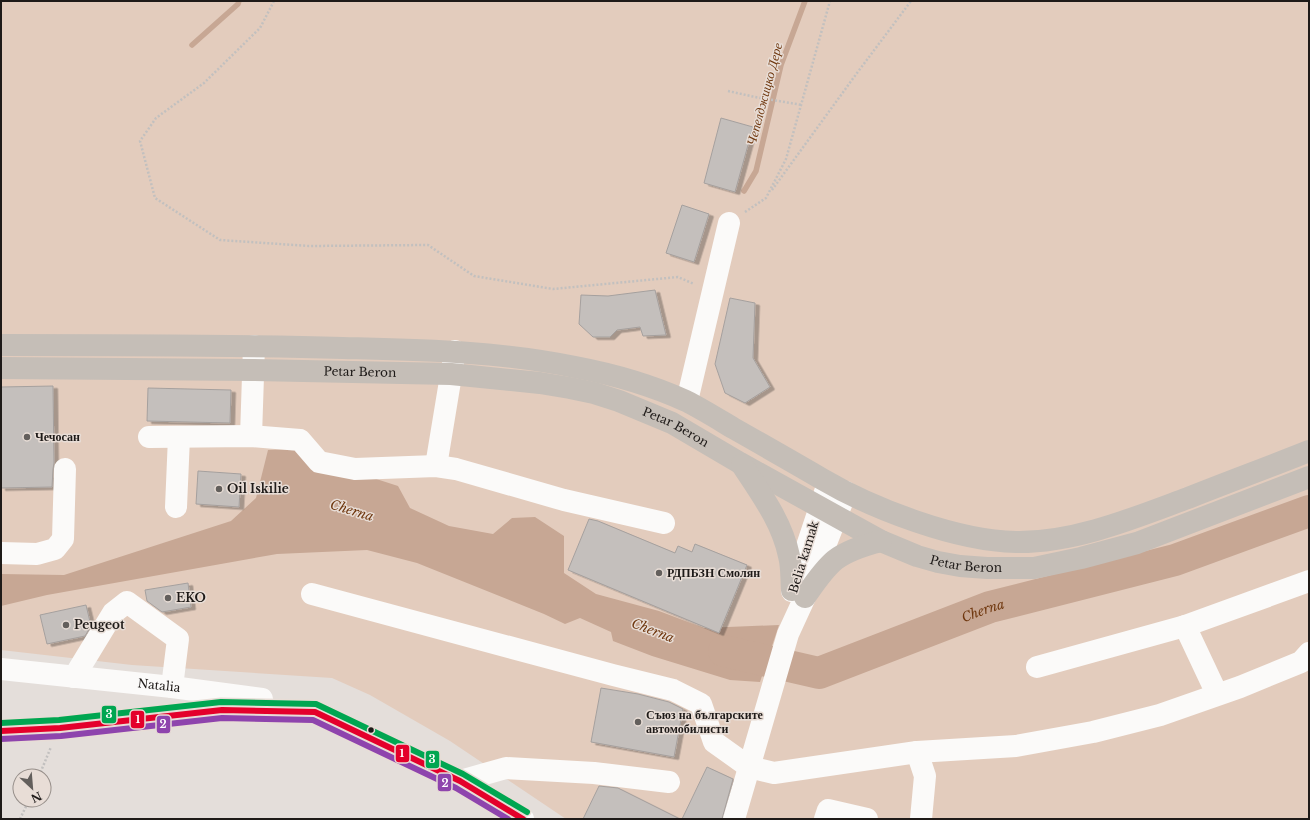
<svg xmlns="http://www.w3.org/2000/svg" width="1310" height="820" font-family="'Libre Baskerville',serif">
<style>
.green{fill:#e3ccbd}
.water{fill:#c7a794}
.lines{fill:none;stroke-linecap:round;stroke-linejoin:round}
.stream{stroke:#c7a794;stroke-width:5.5}
.river{stroke:#c7a794;stroke-width:32}
.building{fill:#c4bfbc;stroke:#a5a09e;filter:url(#shadow)}
.path{stroke:#c2c0bf;stroke-width:2.5;stroke-dasharray:2 2;stroke-linecap:butt}
.minor{stroke:#fbfaf9;stroke-width:22}
.major{stroke:#c5beb7;stroke-width:22}
.bus-1-casing{stroke:#e8ddd6;stroke-width:9}
.bus-2-casing{stroke:#e8ddd6;stroke-width:9}
.bus-3-casing{stroke:#e8ddd6;stroke-width:9}
.bus-1{stroke:#e4002b;stroke-width:6}
.bus-2{stroke:#8e44ad;stroke-width:6}
.bus-3{stroke:#00a651;stroke-width:6}
.poi-dot{fill:#635f5c;stroke:#e8ddd6;stroke-width:1.5}
.bus-dot{fill:#1e1a18;stroke:#e8ddd6;stroke-width:1.5}
.labels{text-anchor:middle;stroke-width:3;stroke-linejoin:round;paint-order:stroke}
.street-label{font-size:12px;fill:#1e1a18;stroke:#e8ddd6}
.poi-label{font-size:12px;font-weight:bold;fill:#1e1a18;stroke:#e8ddd6;text-anchor:start}
.water-label{font-size:13px;font-style:italic;fill:#6f370e;stroke:#e8ddd6}
.line-badge{stroke:#e8ddd6;stroke-width:1.5}
.badge-label{font-size:11px;text-anchor:middle;font-weight:bold;fill:#fff}
</style>
<defs>
<filter id="shadow"><feDropShadow dx="4.5" dy="2.5" stdDeviation="0" flood-color="#0004"/></filter>
</defs>
<rect width="100%" height="100%" fill="#e4deda"/>
<!-- green -->
<path class="green" d="M1,1h1308v818h-743l-116,-78 -80,-46 -38,-17 -200,-13 -131,-15z"/>
<!-- water -->
<path class="water" d="M296,449l71,27 31,10 12,22 39,18 44,8 19,-16 23,-1 29,19v37l32,21 63,17 45,17 75,-3 -19,57 -30,-2 -78,-24 -39,-15 -2,-9 -31,-14 -15,6 -21,-10 -127,-51 -50,-13 -90,4 -230,41 -46,11v-32l63,1 167,-54 25,-23 12,-48z"/>
<g class="lines">
<!-- stream -->
<path class="stream" d="M192,45l46,-41 1,-3
M744,191l12,-20 25,-106 24,-64"/>
<!-- river -->
<path class="river" id="s1" d="M724,651l95,22 171,-66 185,-47 134,-49"/>
</g>
<!-- building -->
<path class="building" d="M721,118l32,9 -18,65 -31,-9z
M682,205l27,9 -15,48 -28,-9z
M655,290l11,45 -23,1 -3,-9 -23,3 -7,7h-17l-14,-13 2,-29 27,1z
M730,298l25,5 -2,55 17,29 -25,16 -20,-10 -10,-29z
M53,386l1,77 -1,6 -1,18 -51,1v-101z
M148,388l83,2 -1,33 -83,-2z
M198,471l43,3 -2,33 -43,-3z
M589,519l9,2 77,32 3,-7 14,6 3,-8 52,21 -28,68 -151,-63z
M188,583l3,24 -29,5 -15,-11 -2,-11z
M86,605l5,21 -6,10 -38,8 -7,-29z
M601,688l37,6 31,8 14,7 -9,48 -83,-15z
M707,767l26,12 -11,40h-40z
M599,786l19,2 62,31h-97z"/>
<g class="lines">
<!-- path -->
<path class="path" d="M274,1l-14,27 -56,55 -48,35 -16,23 15,57 65,42 89,6 119,-1 46,31 79,13 125,-12 16,7
M728,91l27,6 47,8
M772,190l85,-117 54,-72
M745,212l21,-14 20,-39 44,-158
M39,776l12,-29
M20,819l9,-19"/>
<!-- minor -->
<g class="minor">
<path d="M687,401l42,-178"/>
<path d="M251,436l3,-90"/>
<path d="M149,437l102,-1 49,4 19,22 36,7 81,-3 20,3 108,31 100,23"/>
<path d="M436,466l19,-115"/>
<path d="M176,507l3,-70"/>
<path d="M1,553l36,1 18,-5 8,-10 2,-70"/>
<path d="M792,591l36,-108"/>
<path d="M312,594l301,81 60,15 28,14 13,38 35,25 25,6 143,-21 99,-6 77,-14 67,-17 80,-28 61,-25 8,-9"/>
<path d="M1185,626l32,68"/>
<path d="M1037,667l148,-41 124,-45"/>
<path id="s2" d="M1,669l171,18 90,12"/>
<path d="M74,677l39,-64 14,-11 51,37 -6,48"/>
<path d="M1,731l59,-3 162,-18 93,2 145,69 63,38"/>
<path d="M917,752l8,24 -4,43"/>
<path d="M460,781l46,-13 88,5 75,9"/>
<path d="M734,819l54,-185 17,-37 41,-105"/>
<path d="M825,819l3,-9 39,9"/>
</g>
<!-- major -->
<g class="major">
<path d="M1,345c114,0 228,0 342,3 78,2 155,3 232,19 37,7 76,18 111,34 16,8 32,18 47,27 30,17 60,34 89,51 51,30 135,62 194,63 58,1 118,-24 172,-44 40,-16 81,-31 121,-47"/>
<path id="s3" d="M1,368l252,2 198,4 89,9 30,5 24,5 25,8 53,22 68,40 141,78 36,15 21,6 22,4 27,2h47l47,-10 56,-15 172,-66"/>
<path d="M742,465c19,29 40,57 47,91 3,11 2,22 3,34"/>
<path d="M805,597c9,-13 18,-27 30,-37 13,-10 30,-15 46,-19"/>
</g>
<defs>
<path id="bus-1" d="M1,731l59,-3 162,-18 93,2 145,69 63,38"/>
<path id="bus-2" d="M1,739l60,-3 161,-18 91,2 143,68 52,31"/>
<path id="bus-3" d="M1,723l58,-3 162,-18 95,2 147,70 64,38"/>
</defs>
<!-- bus-1 casing -->
<use href="#bus-1" class="bus-1-casing"/>
<!-- bus-2 casing -->
<use href="#bus-2" class="bus-2-casing"/>
<!-- bus-3 casing -->
<use href="#bus-3" class="bus-3-casing"/>
<!-- bus-1 -->
<use href="#bus-1" class="bus-1"/>
<!-- bus-2 -->
<use href="#bus-2" class="bus-2"/>
<!-- bus-3 -->
<use href="#bus-3" class="bus-3"/>
</g>
<!-- markers -->
<g class="poi-dot">
<circle cx="27" cy="437" r="4"/>
<circle cx="219" cy="489" r="4"/>
<circle cx="659" cy="573" r="4"/>
<circle cx="168" cy="598" r="4"/>
<circle cx="66" cy="625" r="4"/>
<circle cx="638" cy="722" r="4"/>
</g>
<circle class="bus-dot" cx="371" cy="730" r="3.5"/>
<g class="labels">
<!-- street labels -->
<g class="street-label">
<text dy="4" stroke="none"><textPath href="#s3" startOffset="359">Petar Beron</textPath></text>
<text dy="4" stroke="none"><textPath href="#s3" startOffset="683">Petar Beron</textPath></text>
<text transform="translate(804 557) rotate(-73)" y="4">Belia kamak</text>
<text dy="4" stroke="none"><textPath href="#s3" startOffset="1007">Petar Beron</textPath></text>
<text dy="4" stroke="none"><textPath href="#s2" startOffset="159">Natalia</textPath></text>
</g>
<!-- poi labels -->
<g class="poi-label">
<text x="35" y="441">Чечосан</text>
<text x="227" y="493">Oil Iskilie</text>
<text x="667" y="577">РДПБЗН Смолян</text>
<text x="176" y="602">EKO</text>
<text x="74" y="629">Peugeot</text>
<text x="646" y="719">Съюз на българските<tspan x="646" dy="14">автомобилисти</tspan></text>
</g>
<!-- water labels -->
<g class="water-label">
<text transform="translate(764 94) rotate(-75)" y="5">Чепелджицко Дере</text>
<text transform="translate(352 510) rotate(17)" y="5">Cherna</text>
<text dy="5" stroke="none"><textPath href="#s1" startOffset="273">Cherna</textPath></text>
<text transform="translate(653 630) rotate(21)" y="5">Cherna</text>
</g>
</g>
<g class="line-badge">
<rect x="101" y="705" width="16" height="19" rx="4" fill="#00a651"/>
<rect x="130" y="710" width="15" height="19" rx="4" fill="#e4002b"/>
<rect x="156" y="715" width="15" height="19" rx="4" fill="#8e44ad"/>
<rect x="395" y="744" width="15" height="19" rx="4" fill="#e4002b"/>
<rect x="425" y="750" width="15" height="19" rx="4" fill="#00a651"/>
<rect x="437" y="773" width="15" height="19" rx="4" fill="#8e44ad"/>
</g>
<g class="badge-label">
<text x="109" y="718">3</text>
<text x="138" y="723">1</text>
<text x="163" y="728">2</text>
<text x="402" y="757">1</text>
<text x="432" y="763">3</text>
<text x="445" y="787">2</text>
</g>
<!-- border -->
<rect width="1310" height="820" fill="none" stroke="#1e1a18" stroke-width="4"/>
<!-- north arrow -->
<g transform="translate(32 788) rotate(154)"><circle r="19" fill="#e8ddd6" stroke="#978f8a"/>
<path d="M0-3L7 15L0 10L-7 15Z" fill="#635f5c"/>
<text y="-6" font-size="11" font-weight="bold" text-anchor="middle" fill="#1e1a18">N</text>
</g>
</svg>
